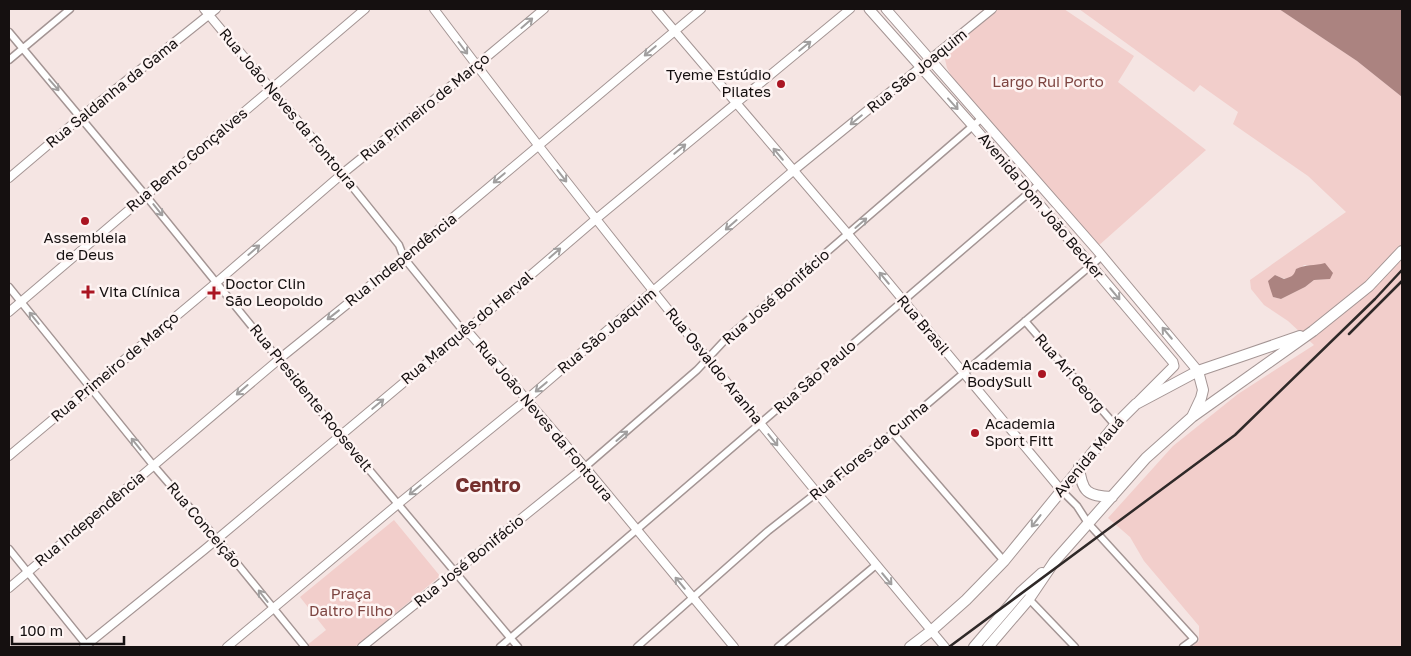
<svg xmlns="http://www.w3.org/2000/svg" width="1411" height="656" font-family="'Golos Text',sans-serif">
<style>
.green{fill:#f2cecb;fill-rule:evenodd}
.water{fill:#ab8380}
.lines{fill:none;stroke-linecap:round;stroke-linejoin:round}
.minor-casing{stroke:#a49594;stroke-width:9}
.tertiary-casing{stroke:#a49594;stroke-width:10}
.secondary-casing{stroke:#a49594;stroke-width:11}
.primary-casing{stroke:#a49594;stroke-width:12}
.minor{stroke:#fff;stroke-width:6}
.tertiary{stroke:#fff;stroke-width:8}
.secondary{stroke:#fff;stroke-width:9}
.primary{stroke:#fff;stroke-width:10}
.rail{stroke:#2f2928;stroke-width:2.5}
.oneway{stroke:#a19f9f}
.poi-dot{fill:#aa1522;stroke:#fef4f3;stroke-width:2}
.labels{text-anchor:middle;stroke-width:5;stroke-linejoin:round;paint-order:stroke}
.street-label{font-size:15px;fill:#151010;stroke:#fef4f3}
.poi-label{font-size:15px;fill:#151010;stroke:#fef4f3;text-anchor:start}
.park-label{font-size:15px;fill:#7e4541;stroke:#fef4f3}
.district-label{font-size:20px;font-weight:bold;fill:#752f2d;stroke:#fef4f3}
</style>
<rect width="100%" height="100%" fill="#f5e5e3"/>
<!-- green -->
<path class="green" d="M998,9h66l70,47 -16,26 88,68 -109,97 -142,-164 -8,-15 -3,-13z
M1079,9h200l78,52 45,36v550h-210l7,-6v-15l-55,-65 -14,-24 -22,-19 65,-72 65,-52 76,-49 -26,-24 -24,-16 -13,-16 -1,-9 96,-68 -38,-36 -75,-52 5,-12 -38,-27 -6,7zM1325,264l4,15 -15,1 -9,7 -24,12 -8,-2 2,-22c15,8 18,1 29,-10l9,1z
M394,520l46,56 -85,71h-48l-1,-1 20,-16 -26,-33z"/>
<!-- water -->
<path class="water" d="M1279,9h123v88l-45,-36z
M1325,263l8,10 -3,6 -16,1 -9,7 -24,12 -8,-2 -3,-9 -2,-7 7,-6 9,4c7,-2 10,-3 12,-10 10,-5 18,-3 29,-6z"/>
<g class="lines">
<defs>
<path id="minor" d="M9,32l137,164 194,239 178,212
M9,60l61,-51
M342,174l57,71 5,13 60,74
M9,287l144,178 69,80 83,102
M1025,321l90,104
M893,433l111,128
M585,467l112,-97 28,-30 257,-222
M1061,490l16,16 11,17 106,116 -11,8
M9,549l79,98
M1029,599l46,48
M500,647l538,-462
M637,647l131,-116 125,-98 209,-177
M778,647l98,-82"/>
<path id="tertiary" d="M204,9l138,165
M434,9c164,218 336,429 511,638
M656,9l192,225 213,256
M9,178l72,-61 135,-108
M9,312l356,-303
M464,332l7,3 119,138 144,174
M9,456l208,-174 125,-108 135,-109 67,-56
M9,588l274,-232 130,-105 288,-242
M84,647l120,-97 266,-223 126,-108 254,-210
M227,647l171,-143 128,-104 267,-229 199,-162
M362,647l223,-180"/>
<path id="secondary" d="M869,9l104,117 200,236 1,4 -35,35
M886,9l211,241 101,121"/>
<path id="primary" d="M1192,417l9,-19 2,-8 -5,-19
M1079,467c3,25 8,29 33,30
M910,647l21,-16 35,-31 38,-39 111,-136 21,-21 62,-33 47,-16 55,-19
M974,647l47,-55 21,-19
M988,647l41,-48 25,-37 92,-104 46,-41 121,-86 56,-45 33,-35"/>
</defs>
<!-- minor casing -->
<use href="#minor" class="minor-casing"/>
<!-- tertiary casing -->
<use href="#tertiary" class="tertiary-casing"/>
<!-- secondary casing -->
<use href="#secondary" class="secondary-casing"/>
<!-- primary casing -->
<use href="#primary" class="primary-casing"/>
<!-- minor -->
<use href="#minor" class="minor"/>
<!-- tertiary -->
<use href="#tertiary" class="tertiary"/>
<!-- secondary -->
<use href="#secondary" class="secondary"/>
<!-- primary -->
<use href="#primary" class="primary"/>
<!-- rail -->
<path class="rail" d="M1349,334l53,-53
M949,647l286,-212 140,-136 27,-29"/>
</g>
<!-- one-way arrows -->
<defs><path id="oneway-shaft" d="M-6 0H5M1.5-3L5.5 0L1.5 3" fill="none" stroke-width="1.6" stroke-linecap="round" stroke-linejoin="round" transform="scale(1.25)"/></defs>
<g class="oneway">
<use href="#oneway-shaft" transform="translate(527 23) rotate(-41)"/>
<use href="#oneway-shaft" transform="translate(805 46) rotate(-39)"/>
<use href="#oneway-shaft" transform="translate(463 48) rotate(53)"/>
<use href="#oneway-shaft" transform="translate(650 51) rotate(140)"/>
<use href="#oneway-shaft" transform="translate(54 85) rotate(49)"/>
<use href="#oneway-shaft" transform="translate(953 104) rotate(48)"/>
<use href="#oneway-shaft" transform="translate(856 120) rotate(141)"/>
<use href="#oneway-shaft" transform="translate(680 149) rotate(-40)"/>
<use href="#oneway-shaft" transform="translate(778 154) rotate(-130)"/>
<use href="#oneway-shaft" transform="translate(562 176) rotate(52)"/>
<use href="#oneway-shaft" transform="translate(499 178) rotate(140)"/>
<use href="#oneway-shaft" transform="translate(158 210) rotate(51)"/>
<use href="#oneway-shaft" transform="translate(861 223) rotate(-41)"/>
<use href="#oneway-shaft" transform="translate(731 225) rotate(139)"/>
<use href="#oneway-shaft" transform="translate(254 250) rotate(-41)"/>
<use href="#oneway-shaft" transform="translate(555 253) rotate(-41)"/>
<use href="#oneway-shaft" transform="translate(884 278) rotate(-130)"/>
<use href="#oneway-shaft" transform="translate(1115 294) rotate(50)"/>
<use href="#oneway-shaft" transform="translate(333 315) rotate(142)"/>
<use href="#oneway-shaft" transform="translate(34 318) rotate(-129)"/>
<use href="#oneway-shaft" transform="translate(1167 333) rotate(-130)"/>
<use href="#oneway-shaft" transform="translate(541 387) rotate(140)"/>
<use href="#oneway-shaft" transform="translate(242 390) rotate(139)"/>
<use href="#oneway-shaft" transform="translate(378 404) rotate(-40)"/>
<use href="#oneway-shaft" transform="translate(622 436) rotate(-41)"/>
<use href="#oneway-shaft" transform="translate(773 440) rotate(51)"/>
<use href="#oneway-shaft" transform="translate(136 444) rotate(-129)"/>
<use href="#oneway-shaft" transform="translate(415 490) rotate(141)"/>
<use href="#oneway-shaft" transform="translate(1036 521) rotate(128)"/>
<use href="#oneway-shaft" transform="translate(887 579) rotate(50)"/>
<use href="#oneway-shaft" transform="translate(680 583) rotate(-130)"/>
<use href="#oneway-shaft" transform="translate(263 596) rotate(-128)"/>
</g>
<!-- markers -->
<g class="poi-dot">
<circle cx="781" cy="84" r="5"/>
<circle cx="85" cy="221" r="5"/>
<path d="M85.5 284.5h5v5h5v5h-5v5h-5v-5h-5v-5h5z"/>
<path d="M211.5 285.5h5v5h5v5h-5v5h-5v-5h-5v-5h5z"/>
<circle cx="1042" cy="374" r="5"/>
<circle cx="975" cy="433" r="5"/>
</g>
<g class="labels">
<!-- street labels -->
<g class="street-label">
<text transform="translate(917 71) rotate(-39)" y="5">Rua São Joaquim</text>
<text transform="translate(112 93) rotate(-39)" y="5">Rua Saldanha da Gama</text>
<text transform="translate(425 107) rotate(-39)" y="5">Rua Primeiro de Março</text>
<text transform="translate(288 109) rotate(50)" y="5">Rua João Neves da Fontoura</text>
<text transform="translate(187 160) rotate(-40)" y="5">Rua Bento Gonçalves</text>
<text transform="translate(1041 206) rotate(50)" y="5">Avenida Dom João Becker</text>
<text transform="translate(401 260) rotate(-39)" y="5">Rua Independência</text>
<text transform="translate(776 297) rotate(-41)" y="5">Rua José Bonifácio</text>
<text transform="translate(923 325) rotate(50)" y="5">Rua Brasil</text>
<text transform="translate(467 328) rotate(-40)" y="5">Rua Marquês do Herval</text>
<text transform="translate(607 331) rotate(-40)" y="5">Rua São Joaquim</text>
<text transform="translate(714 366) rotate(51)" y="5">Rua Osvaldo Aranha</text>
<text transform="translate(115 367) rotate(-40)" y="5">Rua Primeiro de Março</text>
<text transform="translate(1070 373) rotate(49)" y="5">Rua Ari Georg</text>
<text transform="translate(815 377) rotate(-41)" y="5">Rua São Paulo</text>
<text transform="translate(311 398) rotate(51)" y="5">Rua Presidente Roosevelt</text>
<text transform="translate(544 421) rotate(50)" y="5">Rua João Neves da Fontoura</text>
<text transform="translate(869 451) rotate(-39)" y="5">Rua Flores da Cunha</text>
<text transform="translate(1089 457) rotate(-50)" y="5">Avenida Mauá</text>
<text transform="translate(90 519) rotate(-40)" y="5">Rua Independência</text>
<text transform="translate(204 525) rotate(50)" y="5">Rua Conceição</text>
<text transform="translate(469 561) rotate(-39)" y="5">Rua José Bonifácio</text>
</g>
<!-- poi labels -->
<g class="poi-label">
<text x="771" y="80" text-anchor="end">Tyeme Estúdio<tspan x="771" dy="17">Pilates</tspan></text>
<text x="85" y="243" text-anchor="middle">Assembleia<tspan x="85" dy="17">de Deus</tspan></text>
<text x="225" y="289">Doctor Clin<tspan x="225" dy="17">São Leopoldo</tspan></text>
<text x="99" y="297">Vita Clínica</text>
<text x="1032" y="370" text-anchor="end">Academia<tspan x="1032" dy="17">BodySull</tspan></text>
<text x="985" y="429">Academia<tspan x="985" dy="17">Sport Fitt</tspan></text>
</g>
<!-- park labels -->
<g class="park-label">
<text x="1048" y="87">Largo Rui Porto</text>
<text x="351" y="599">Praça<tspan x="351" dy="17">Daltro Filho</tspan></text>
</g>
<!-- district labels -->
<g class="district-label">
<text x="488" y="492">Centro</text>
</g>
</g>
<!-- border -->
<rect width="1411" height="656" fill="none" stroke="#151010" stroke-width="20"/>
<!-- scale -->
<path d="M12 636v8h112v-8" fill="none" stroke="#151010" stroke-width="2.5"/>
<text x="20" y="636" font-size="15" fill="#151010" stroke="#fef4f3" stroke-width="4" paint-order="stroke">100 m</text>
</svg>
